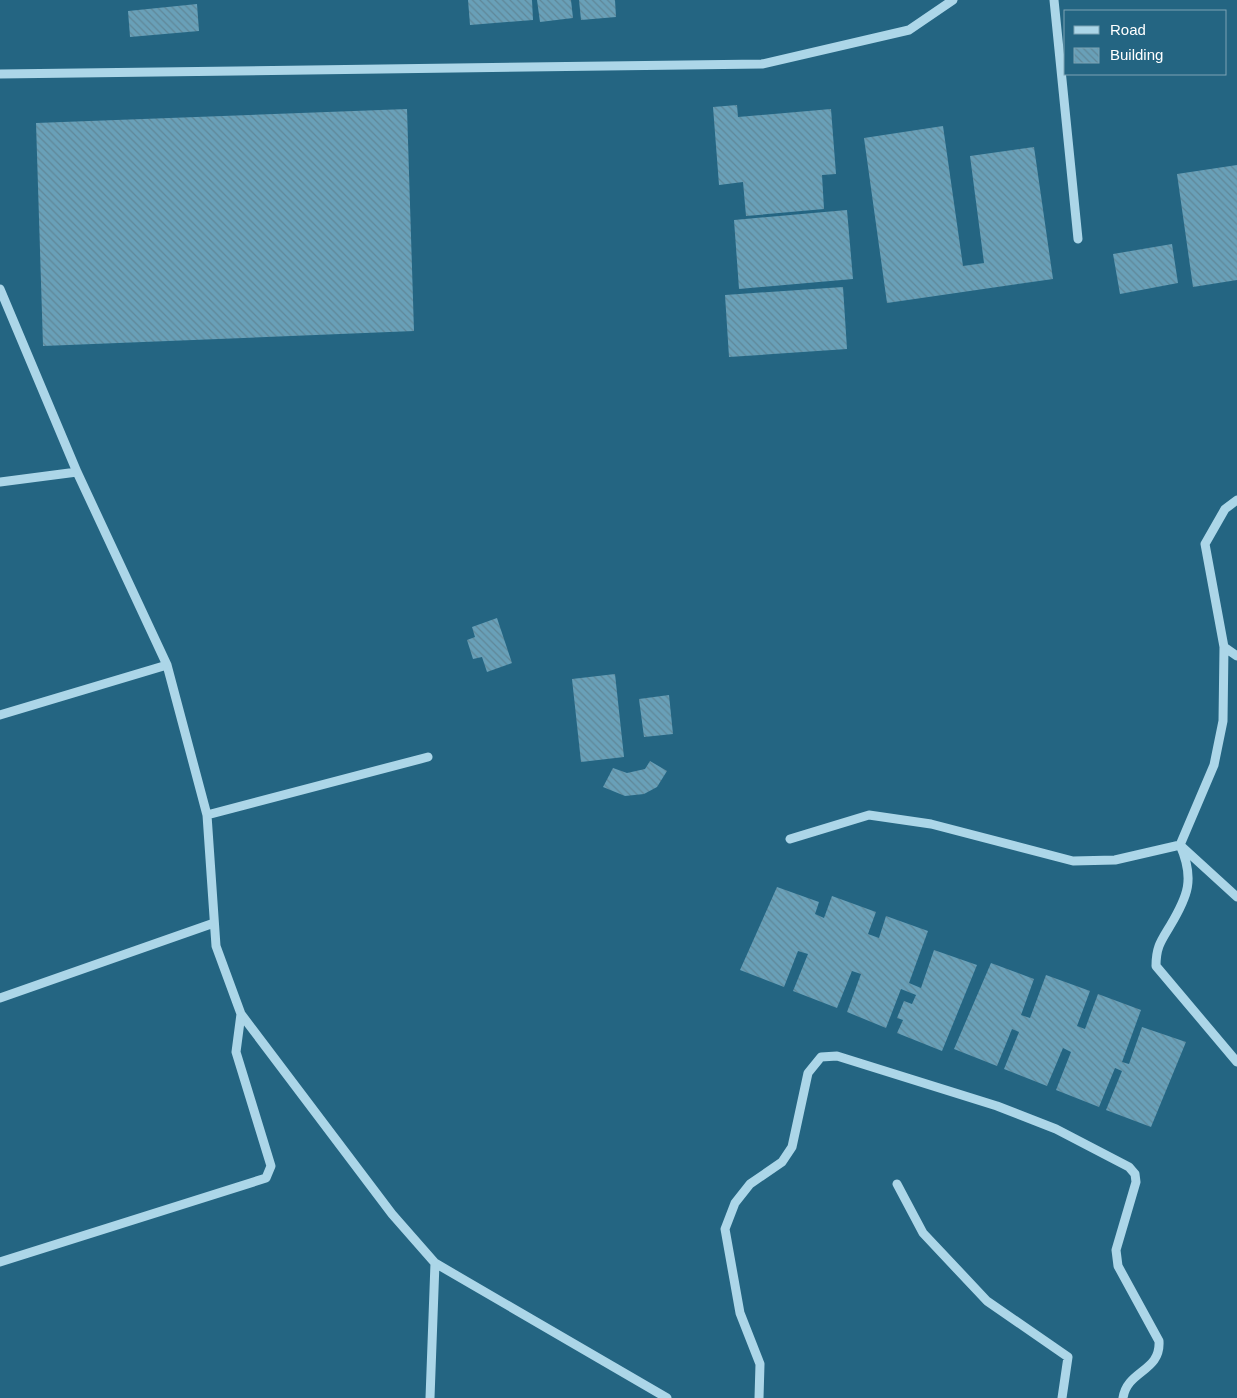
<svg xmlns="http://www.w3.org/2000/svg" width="1237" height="1398" font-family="Helvetica,sans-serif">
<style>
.building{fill:url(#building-back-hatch)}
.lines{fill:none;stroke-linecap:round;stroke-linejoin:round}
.minor{stroke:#acd6e8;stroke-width:9}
</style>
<defs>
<pattern id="building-back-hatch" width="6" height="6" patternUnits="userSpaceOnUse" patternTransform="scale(1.25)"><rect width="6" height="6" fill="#69a0b8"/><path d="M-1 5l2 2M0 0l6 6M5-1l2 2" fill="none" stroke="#608798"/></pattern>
</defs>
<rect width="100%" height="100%" fill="#246582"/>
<!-- building -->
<path class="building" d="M468,0h64l1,20 -63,5z
M537,0h34l2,18 -33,4z
M579,0h36l1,17 -35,3z
M197,4l2,27 -69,6 -2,-26z
M737,105l1,12 93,-8 5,65 -14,1 2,34 -78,7 -3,-34 -24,3 -6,-78z
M407,109l7,222 -371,15 -7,-223z
M943,126l20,140 21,-3 -14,-107 64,-9 19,132 -166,24 -23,-165z
M1237,165v115l-44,7 -16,-113z
M847,210l6,69 -114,10 -5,-69z
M1172,244l6,39 -58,11 -7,-40z
M843,287l4,62 -118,8 -4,-62z
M497,618l15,45 -25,9 -5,-15 -9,2 -6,-19 8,-3 -3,-10z
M615,674l9,83 -43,5 -9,-83z
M669,695l4,39 -29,3 -5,-38z
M650,761l17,10 -10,16 -13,7 -19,2 -22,-9 10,-19 14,5 18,-4z
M777,887l42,15 -4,12 9,4 8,-22 44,16 -8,22 11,4 7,-22 42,15 -19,52 12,5 13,-38 43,15 -35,86 -45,-18 6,-13 -6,-2 7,-17 8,3 4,-9 -15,-6 -15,39 -39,-16 14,-38 -9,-3 -15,37 -44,-17 15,-37 -10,-3 -14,36 -44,-17z
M991,963l43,16 -13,36 9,3 16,-43 44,16 -13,35 8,3 13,-35 43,16 -19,52 7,2 13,-37 44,15 -35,85 -45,-17 16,-39 -7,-3 -16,39 -43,-17 15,-38 -8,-4 -16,38 -43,-17 15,-37 -7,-3 -15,37 -43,-17z"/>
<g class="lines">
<!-- minor -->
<path class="minor" d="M1054,0l24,239
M0,74l762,-10 147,-34 44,-30
M0,289l77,183 90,193 40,150 9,131 25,68 151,200 43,49 -5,135
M0,482l77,-10
M1237,500l-12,9 -20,35 19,103 -1,74 -9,44 -34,80c15,34 8,51 -10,81 -9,15 -14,21 -14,40l81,96
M1224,647l13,9
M0,715l167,-50
M207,815l221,-58
M790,839l79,-24 62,9 142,37 42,-1 65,-15 57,52
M0,998l214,-75
M897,1184l26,49 64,68 81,56 -6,41
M0,1262l266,-84 5,-12 -35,-114 5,-38
M435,1263l232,135
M759,1398l1,-34 -20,-51 -15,-84 10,-26 15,-19 32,-22 10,-15 16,-74 13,-16 16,-1 160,50 59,23 73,38 6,7 1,8 -20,68 2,16 41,75c2,31 -32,29 -36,57"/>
</g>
<!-- legend -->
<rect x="1064" y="10" width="162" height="65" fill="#246582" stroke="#7ca3b4"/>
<rect x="1074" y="26" width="25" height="8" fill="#acd6e8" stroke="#7ca3b4"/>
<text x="1110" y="35" font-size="15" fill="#ffffff">Road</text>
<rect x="1074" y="48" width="25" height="15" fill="url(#building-back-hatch)" stroke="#7ca3b4"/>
<text x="1110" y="60" font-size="15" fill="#ffffff">Building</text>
</svg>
